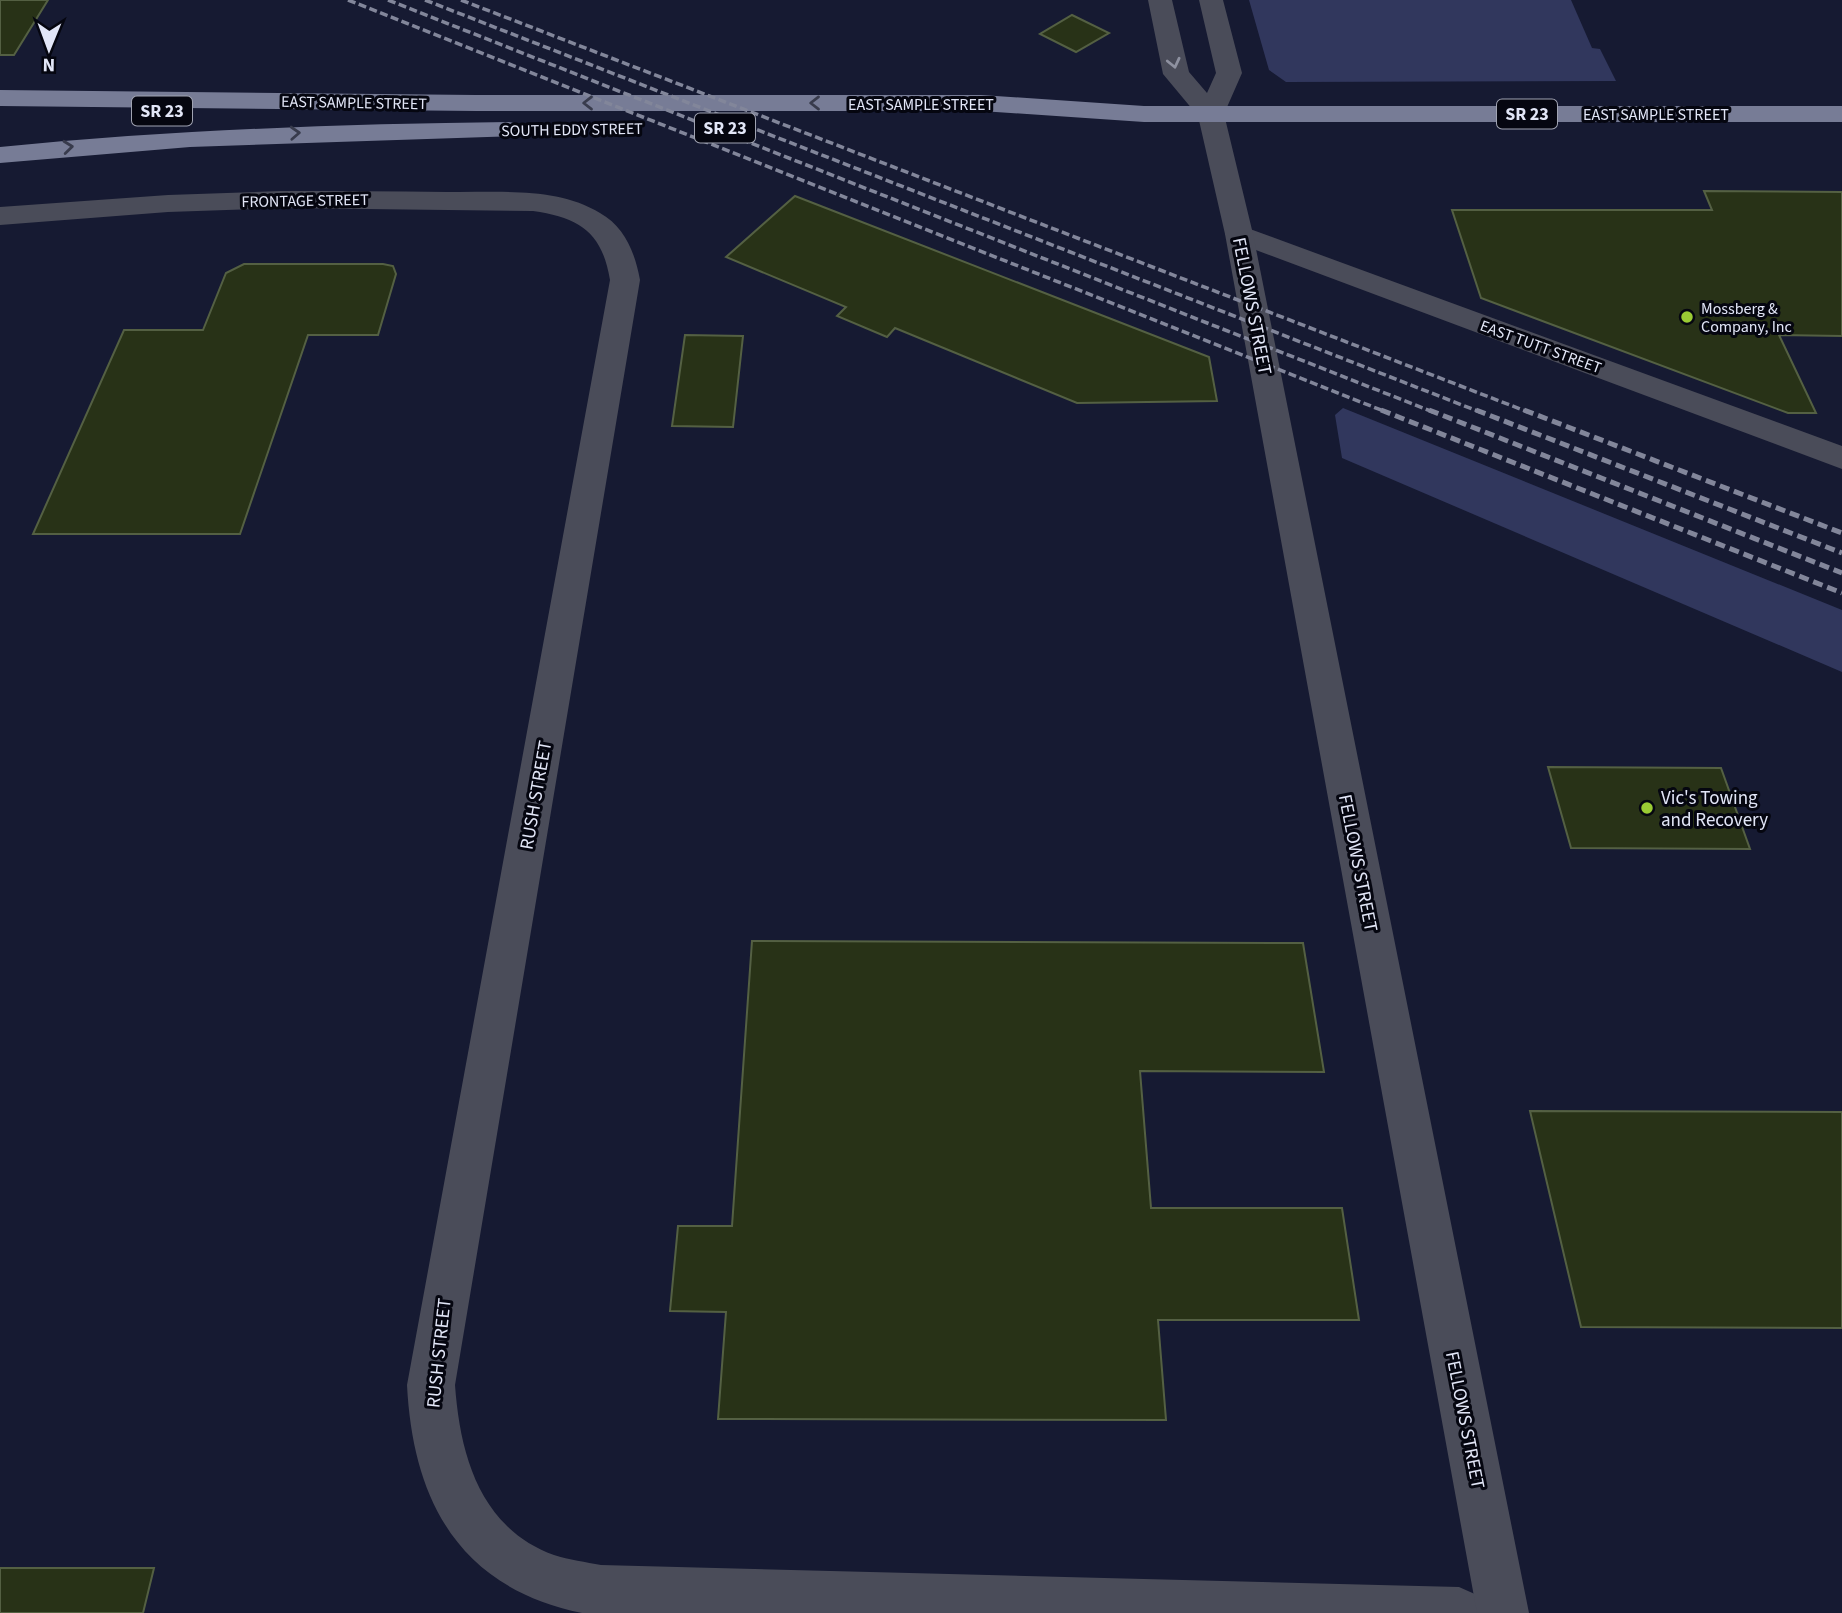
<svg xmlns="http://www.w3.org/2000/svg" width="1842" height="1613" font-family="'Source Sans 3',sans-serif">
<style>
.green{fill:#31375d}
.building{fill:#283217;stroke:#546043;stroke-width:2}
.lines{fill:none;stroke-linecap:round;stroke-linejoin:round}
.minor{fill:#4a4c59;fill-rule:evenodd}
.tertiary{fill:#4a4c59;fill-rule:evenodd}
.primary{fill:#777c96;fill-rule:evenodd}
.rail-far1{stroke:#82869a;stroke-width:3.5;stroke-dasharray:8 3.5;stroke-linecap:butt}
.rail{stroke:#82869a;stroke-width:5;stroke-dasharray:10 5;stroke-linecap:butt}
.oneway{stroke:#8e91a0}
.oneway2{stroke:#383b4c}
.poi-dot{fill:#9acb34;stroke:#050610;stroke-width:2.5}
.labels{text-anchor:middle;stroke-width:6;stroke-linejoin:round;paint-order:stroke}
.far-street-label{font-size:16px;fill:#e2e6f7;stroke:#050610}
.far-poi-label{font-size:16px;fill:#e2e6f7;stroke:#050610;text-anchor:start}
.shield{fill:#050610;stroke:#a0a3b2;stroke-width:2}
.shield-label{font-size:18px;font-weight:bold;fill:#e2e6f7}
.street-label{font-size:19px;fill:#e2e6f7;stroke:#050610}
.poi-label{font-size:19px;fill:#e2e6f7;stroke:#050610;text-anchor:start}
</style>
<rect width="100%" height="100%" fill="#161a32"/>
<!-- green -->
<path class="green" d="M1249,0h322l21,48 8,1 16,32 -330,1 -17,-12z
M1343,408l499,202v62l-500,-214 -7,-43z"/>
<!-- building -->
<path class="building" d="M0,0h48l-34,55h-14z
M1072,15l37,18 -33,19 -36,-18z
M1704,191l138,1v144l-63,-1 37,78h-28l-307,-115 -29,-88h260z
M795,196l414,161 8,44 -140,2 -182,-75 -8,9 -50,-21 9,-9 -120,-50z
M244,264h139l10,2 3,8 -18,61h-70l-68,199h-207l91,-204h79l23,-57z
M685,335l58,1 -10,91 -61,-1z
M1548,767l173,1 29,81 -179,-1z
M752,941l551,2 21,129 -184,-1 11,137h191l17,112h-201l8,100 -448,-1 8,-107 -56,-1 8,-85h54z
M1530,1111l312,1v216l-261,-1z
M0,1568h154l-11,45h-143z"/>
<g class="lines">
<!-- minor -->
<path class="minor" d="M281,191c55,0 111,0 166,1 50,1 109,-6 153,21 25,14 35,40 40,67l-185,1105c5,70 25,143 99,170 15,5 32,7 47,10l858,22 18,8 8,18h-903c-122,-25 -169,-111 -175,-228l203,-1105c-8,-48 -30,-62 -77,-69l-252,-3 -113,4 -168,13v-18l168,-12z
M1239,225l603,221v23l-613,-229 -4,-6 4,-6z"/>
<!-- tertiary -->
<path class="tertiary" d="M1148,0h24l17,72 18,21 9,-20 -17,-73h24l19,73 -18,41 29,120 276,1379h-52l-252,-1379 -27,-118 -35,-42z"/>
<!-- primary -->
<path class="primary" d="M0,90l476,5h505l163,11h698v16h-698l-163,-11h-505l-476,-5z
M509,122l10,2 3,6 -3,6 -329,11 -190,16v-16c169,-17 339,-23 509,-25z"/>
<!-- rail-far1 -->
<path class="rail-far1" d="M348,0l1038,412
M388,0l1045,412
M425,0l1055,412
M461,0l1067,412"/>
<!-- rail -->
<path class="rail" d="M1381,410l461,183
M1429,410l413,163
M1476,410l366,143
M1524,410l318,123"/>
</g>
<!-- one-way arrows -->
<defs><path id="oneway-chevron" d="M-2-3.5L2.5 0L-2 3.5" fill="none" stroke-width="1.6" stroke-linecap="round" stroke-linejoin="round" transform="scale(1.75)"/></defs>
<use class="oneway" href="#oneway-chevron" transform="translate(1174 63) rotate(77)"/>
<g class="oneway2">
<use href="#oneway-chevron" transform="translate(588 103) rotate(180)"/>
<use href="#oneway-chevron" transform="translate(815 103) rotate(180)"/>
<use href="#oneway-chevron" transform="translate(295 133) rotate(-3)"/>
<use href="#oneway-chevron" transform="translate(68 147) rotate(-6)"/>
</g>
<!-- markers -->
<g class="poi-dot">
<circle cx="1687" cy="317" r="7"/>
<circle cx="1647" cy="808" r="7"/>
</g>
<g class="labels">
<!-- far-street labels -->
<g class="far-street-label">
<text transform="translate(354 102) rotate(1)" y="6">EAST SAMPLE STREET</text>
<text x="921" y="110">EAST SAMPLE STREET</text>
<text x="1656" y="120">EAST SAMPLE STREET</text>
<text transform="translate(572 129) rotate(-1)" y="6">SOUTH EDDY STREET</text>
<text transform="translate(305 200) rotate(-1)" y="6">FRONTAGE STREET</text>
<text transform="translate(1541 346) rotate(20)" y="6">EAST TUTT STREET</text>
</g>
<!-- far-poi labels -->
<g class="far-poi-label">
<text x="1701" y="314">Mossberg &amp;<tspan x="1701" dy="18">Company, Inc</tspan></text>
</g>
<!-- shield labels -->
<g class="shield">
<rect x="132" y="96.5" width="60" height="29" rx="5"/>
<rect x="1497" y="99.5" width="60" height="29" rx="5"/>
<rect x="695" y="113.5" width="60" height="29" rx="5"/>
</g>
<g class="shield-label">
<text x="162" y="117">SR 23</text>
<text x="1527" y="120">SR 23</text>
<text x="725" y="134">SR 23</text>
</g>
<!-- street labels -->
<g class="street-label">
<text transform="translate(1253 306) rotate(79)" y="7">FELLOWS STREET</text>
<text transform="translate(535 795) rotate(-80)" y="7">RUSH STREET</text>
<text transform="translate(1359 863) rotate(79)" y="7">FELLOWS STREET</text>
<text transform="translate(438 1353) rotate(-84)" y="7">RUSH STREET</text>
<text transform="translate(1466 1420) rotate(79)" y="7">FELLOWS STREET</text>
</g>
<!-- poi labels -->
<g class="poi-label">
<text x="1661" y="804">Vic's Towing<tspan x="1661" dy="22">and Recovery</tspan></text>
</g>
</g>
<!-- north arrow -->
<g transform="translate(49 49) rotate(181)" stroke="#050610" stroke-width="5" paint-order="stroke">
<path d="M0-5L12 26L0 18L-12 26Z" fill="#e2e6f7"/>
<text y="-10" font-size="19" font-weight="bold" text-anchor="middle" fill="#e2e6f7">N</text>
</g>
</svg>
